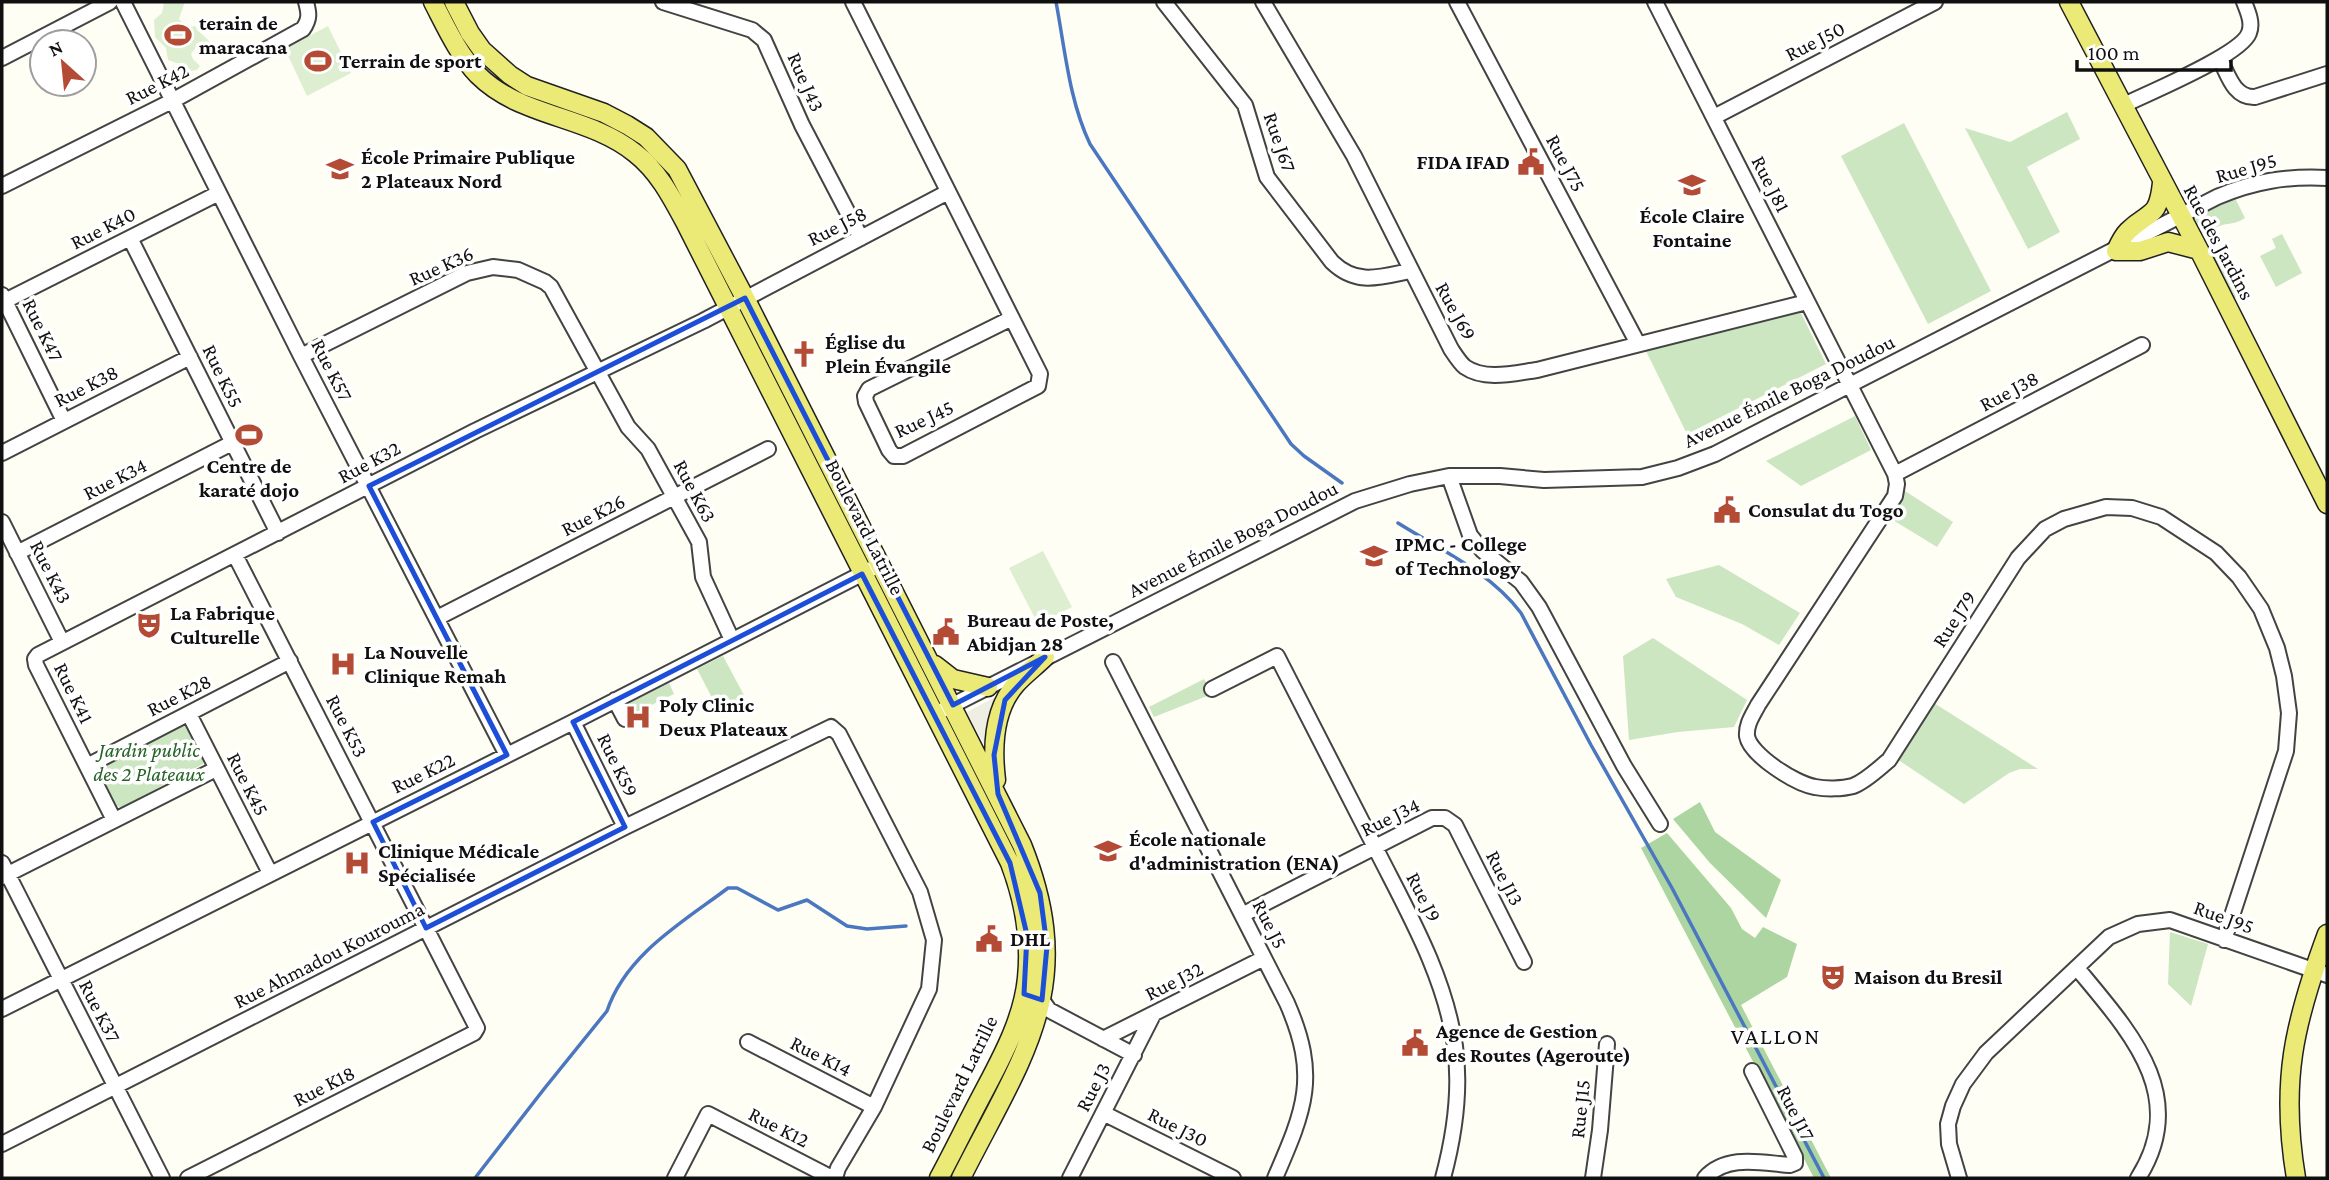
<svg xmlns="http://www.w3.org/2000/svg" width="2329" height="1180" font-family="'Crimson Pro',serif">
<style>
.green{fill:#cbe6c0}
.forest{fill:#acd5a1}
.pitch{fill:#ddeed1}
.plaza{fill:#efeee2}
.lines{fill:none;stroke-linecap:round;stroke-linejoin:round}
.stream{stroke:#4b77c1;stroke-width:3.5}
.minor-casing{stroke:#434343;stroke-width:18}
.major-casing{stroke:#212121;stroke-width:21}
.minor{stroke:#fff;stroke-width:14}
.major{stroke:#ebea77;stroke-width:18}
.marked{fill:none;stroke:#1d4ed8;stroke-width:5;stroke-linejoin:round}
.labels{text-anchor:middle;stroke-width:7;stroke-linejoin:round;paint-order:stroke}
.poi-label{font-size:21px;font-weight:bold;fill:#101010;stroke:#fff;text-anchor:start}
.street-label{font-size:21px;fill:#101010;stroke:#fff}
.park-label{font-size:21px;font-style:italic;fill:#266327;stroke:#fff}
.neighbourhood-label{font-size:23px;letter-spacing:2px;fill:#101010;stroke:#fff}
</style>
<rect width="100%" height="100%" fill="#fefef4"/>
<!-- green -->
<path class="green" d="M2067,112l13,27 -53,28 33,65 -32,17 -63,-121 45,14z
M1904,123l87,168 -63,33 -87,-168z
M2235,198l10,20c-9,6 -14,5 -23,7 -9,3 -14,8 -23,8l-6,-11 8,-10z
M2282,234l20,39 -26,14 -16,-31 16,-8 -4,-9z
M2205,246l18,3 16,36 -4,14 -2,1z
M1799,309l27,55 -139,70 -42,-85z
M1855,416l16,34 -70,36 -35,-25z
M1905,491l48,31 -16,25 -49,-30z
M1719,565l81,48 -21,32 -37,-21 -66,-27 -10,-18z
M1653,638l94,62 -13,27 -56,5 -49,8 -6,-84z
M723,656l22,41 -26,14 -22,-42z
M1204,679l8,15 -58,23 -5,-10z
M669,683l5,11 -43,21 -5,-10z
M1934,703l104,66h-18l-11,4 -45,31 -67,-45z
M186,719l18,40 -1,5 -81,43 -8,-1 -21,-38z
M2170,932l38,12 -17,62 -23,-22z"/>
<!-- forest -->
<path class="forest" d="M1700,802l15,30 66,48 -15,38 -56,-55 -37,-44z
M1667,833l64,75 11,21 13,9 8,-11 34,17 -10,33 -46,28 90,173h-17l-173,-330z"/>
<!-- pitch -->
<path class="pitch" d="M164,2h21l-6,17 9,9 7,-2c6,10 15,12 19,24l-4,1 -12,-7 -7,10 2,5 7,7 -3,4 -6,1 -6,-5 -17,-6 -2,-12 -11,-11 -1,-17 8,-7z
M328,26l23,47 -44,23 -22,-47z
M1043,551l29,56 -34,17 -29,-56z"/>
<!-- plaza -->
<path class="plaza" d="M1005,692l-18,58 -20,-38z"/>
<g class="lines">
<!-- stream -->
<path class="stream" d="M1056,2c9,47 13,98 34,142l201,300 13,12 38,27
M1398,523c43,27 92,49 123,90l70,132 81,143 152,290
M475,1178l69,-89 63,-78c19,-57 76,-89 121,-123h9l41,22 29,-10 40,26 20,3 39,-3"/>
<defs>
<path id="minor" d="M123,2l178,354 206,399
M663,2l89,28 12,10 38,85 59,113
M853,2l187,372 -2,12 -135,70h-9l-5,-6 -23,-48 -1,-6 4,-7 143,-71
M1164,2l81,103 22,72 65,85c25,24 48,15 78,9
M1263,2l91,154 97,193c4,6 9,14 14,18 20,14 50,6 72,3l270,-68
M1457,2l181,342
M1655,2l240,472 2,10 -2,12 -137,209c-5,10 -12,19 -11,31 3,19 49,48 68,51 11,2 27,2 38,-1 13,-5 25,-17 36,-26l129,-202 27,-29 19,-10 42,-12 26,1 29,9 55,36 23,24 22,32 16,39 7,28 5,37 -3,38 -62,189
M2,58l108,-56
M2220,59c8,16 14,39 35,38l72,-23
M2124,105c24,-12 117,-50 125,-72 4,-10 -1,-21 -5,-31
M1714,117l221,-115
M2,186l170,-85 131,-72c7,-10 6,-16 3,-27
M130,238l148,295
M2,295l62,126
M5,301l214,-108
M301,356l166,-83 26,-6 25,3 27,12 6,5 77,140 20,22 51,93 4,35 29,63
M2,453l188,-96
M1895,474l247,-129
M1449,476l21,59 12,15 39,32 18,25 85,159 36,58
M2,522l60,120
M17,553l215,-110
M437,618l331,-169
M1113,662l174,341c32,73 18,106 -12,175
M1212,689l65,-33c34,66 68,132 102,199 31,61 66,122 76,191 6,43 -1,91 -12,132
M615,700l10,19
M943,710l412,-209 55,-17 39,-8h51l44,4 98,-3 36,-9 37,-14 502,-257c37,-16 70,-21 110,-19
M189,714l81,159
M573,722l52,105
M87,766l203,-105
M114,820l-78,-155 -1,-6 3,-4 437,-224 228,-110 245,-129
M2,863l160,315
M2,877l214,-108
M1242,915l190,-97h13l10,7 69,137
M2077,968c51,62 114,127 61,210
M1033,997l9,3 7,10 85,45
M2,1009l571,-287 308,-158
M1103,1039l161,-81
M748,1042l126,65
M1103,1113l130,65
M2,1144l623,-317 206,-100 8,7 81,158 14,48 -5,49 -55,118 -36,61 -3,10
M188,1178l286,-145 3,-5 -242,-473
M675,1178l33,-64 124,64
M1070,1178l83,-163
M1593,1178l7,-48 7,-86
M1705,1178c22,-24 56,-15 85,-13l5,-2v-6l-43,-86
M1959,1178l-10,-34 -1,-20 5,-18 10,-22 23,-31 123,-116 29,-13 32,-4 157,55"/>
<path id="major" d="M433,2c13,25 25,52 45,73 43,43 110,40 157,78 23,18 36,43 50,69l325,641c14,37 21,76 17,115 -4,41 -25,79 -44,115 -15,28 -29,57 -44,85
M454,2l16,31 12,17 28,25 17,11 77,27 23,12 19,12 31,32 68,129 277,547c57,142 1,210 -61,333
M2069,2l130,248 128,254
M2116,251c3,-7 7,-15 12,-20 21,-21 30,-11 34,-48
M2116,251h24l28,-9 31,8
M935,665l18,14 35,8
M996,780c-4,-33 -3,-70 20,-96 9,-10 20,-18 29,-27
M2296,1178c-16,-96 -2,-155 31,-244"/>
</defs>
<!-- minor casing -->
<use href="#minor" class="minor-casing"/>
<!-- major casing -->
<use href="#major" class="major-casing"/>
<!-- minor -->
<use href="#minor" class="minor"/>
<!-- major -->
<use href="#major" class="major"/>
</g>
<!-- marked area -->
<path class="marked" d="M745,298l208,407 92,-48 -40,43 -11,55 4,39 42,99 7,53 -5,54 -18,-6 3,-59 -17,-72 -148,-289 -289,148 52,105 -199,101 -53,-106 134,-67 -138,-269z"/>
<!-- icons -->
<defs>
<symbol id="stadium-bare" viewBox="-9 -9 18 18"><path d="M0-5a6.5 5 0 1 0 0 10a6.5 5 0 1 0 0-10ZM-3.5-1.8h7v3.6h-7Z" fill="#b44b34" stroke="#fff" stroke-width="2.5" paint-order="stroke"/></symbol>
<symbol id="civic-bare" viewBox="-9 -9 18 18"><path d="M-.6-6.5H3V-4.5H.6V-3L4-1V1h2V6H-6V1h2V-1L-.6-3ZM-1.2 2.5V6h2.4V2.5Z" fill="#b44b34" stroke="#fff" stroke-width="2.5" paint-order="stroke"/></symbol>
<symbol id="school-bare" viewBox="-9 -9 18 18"><path d="M0-5L7-2L0 1L-7-2ZM-4 1L0 2.5L4 1V4Q0 6-4 4Z" fill="#b44b34" stroke="#fff" stroke-width="2.5" paint-order="stroke"/></symbol>
<symbol id="church-bare" viewBox="-9 -9 18 18"><path d="M-1.2-6h2.4v3.5h3.3v2.4h-3.3V6h-2.4V-.1h-3.3v-2.4h3.3Z" fill="#b44b34" stroke="#fff" stroke-width="2.5" paint-order="stroke"/></symbol>
<symbol id="university-bare" viewBox="-9 -9 18 18"><path d="M0-5L7-2L0 1L-7-2ZM-4 1L0 2.5L4 1V4Q0 6-4 4Z" fill="#b44b34" stroke="#fff" stroke-width="2.5" paint-order="stroke"/></symbol>
<symbol id="theatre-bare" viewBox="-9 -9 18 18"><path d="M-5-5.5Q0-4 5-5.5V0Q5 5 0 6Q-5 5-5 0ZM-3.3-2.5H-1v1.5H-3.3ZM1-2.5H3.3v1.5H1ZM-2.8 1Q0 5.5 2.8 1Z" fill="#b44b34" stroke="#fff" stroke-width="2.5" paint-order="stroke"/></symbol>
<symbol id="hospital-bare" viewBox="-9 -9 18 18"><path d="M-5-5h3v3.5h4V-5h3V5h-3V1.5h-4V5h-3Z" fill="#b44b34" stroke="#fff" stroke-width="2.5" paint-order="stroke"/></symbol>
</defs>
<g fill-rule="evenodd">
<use href="#stadium-bare" x="159" y="16" width="38" height="38"/>
<use href="#stadium-bare" x="299" y="42" width="38" height="38"/>
<use href="#civic-bare" x="1512" y="143" width="38" height="38"/>
<use href="#school-bare" x="321" y="150" width="38" height="38"/>
<use href="#school-bare" x="1673" y="166" width="38" height="38"/>
<use href="#church-bare" x="785" y="335" width="38" height="38"/>
<use href="#stadium-bare" x="230" y="416" width="38" height="38"/>
<use href="#civic-bare" x="1708" y="491" width="38" height="38"/>
<use href="#university-bare" x="1355" y="537" width="38" height="38"/>
<use href="#theatre-bare" x="130" y="606" width="38" height="38"/>
<use href="#civic-bare" x="927" y="613" width="38" height="38"/>
<use href="#hospital-bare" x="324" y="645" width="38" height="38"/>
<use href="#hospital-bare" x="619" y="698" width="38" height="38"/>
<use href="#university-bare" x="1089" y="832" width="38" height="38"/>
<use href="#hospital-bare" x="338" y="844" width="38" height="38"/>
<use href="#civic-bare" x="970" y="920" width="38" height="38"/>
<use href="#theatre-bare" x="1814" y="958" width="38" height="38"/>
<use href="#civic-bare" x="1396" y="1024" width="38" height="38"/>
</g>
<g class="labels">
<!-- poi labels -->
<g class="poi-label">
<text x="199" y="30">terain de<tspan x="199" dy="24">maracana</tspan></text>
<text x="339" y="68">Terrain de sport</text>
<text x="361" y="164">École Primaire Publique<tspan x="361" dy="24">2 Plateaux Nord</tspan></text>
<text x="1510" y="169" text-anchor="end">FIDA IFAD</text>
<text x="1692" y="223" text-anchor="middle">École Claire<tspan x="1692" dy="24">Fontaine</tspan></text>
<text x="825" y="349">Église du<tspan x="825" dy="24">Plein Évangile</tspan></text>
<text x="249" y="473" text-anchor="middle">Centre de<tspan x="249" dy="24">karaté dojo</tspan></text>
<text x="1748" y="517">Consulat du Togo</text>
<text x="1395" y="551">IPMC - College<tspan x="1395" dy="24">of Technology</tspan></text>
<text x="170" y="620">La Fabrique<tspan x="170" dy="24">Culturelle</tspan></text>
<text x="967" y="627">Bureau de Poste,<tspan x="967" dy="24">Abidjan 28</tspan></text>
<text x="364" y="659">La Nouvelle<tspan x="364" dy="24">Clinique Remah</tspan></text>
<text x="659" y="712">Poly Clinic<tspan x="659" dy="24">Deux Plateaux</tspan></text>
<text x="1129" y="846">École nationale<tspan x="1129" dy="24">d'administration (ENA)</tspan></text>
<text x="378" y="858">Clinique Médicale<tspan x="378" dy="24">Spécialisée</tspan></text>
<text x="1010" y="946">DHL</text>
<text x="1854" y="984">Maison du Bresil</text>
<text x="1436" y="1038">Agence de Gestion<tspan x="1436" dy="24">des Routes (Ageroute)</tspan></text>
</g>
<!-- street labels -->
<g class="street-label">
<text transform="translate(1815 41) rotate(-27)" y="7">Rue J50</text>
<text transform="translate(806 82) rotate(66)" y="7">Rue J43</text>
<text transform="translate(157 84) rotate(-27)" y="7">Rue K42</text>
<text transform="translate(1280 142) rotate(71)" y="7">Rue J67</text>
<text transform="translate(1566 163) rotate(62)" y="7">Rue J75</text>
<text transform="translate(2246 168) rotate(-16)" y="7">Rue J95</text>
<text transform="translate(1771 184) rotate(63)" y="7">Rue J81</text>
<text transform="translate(837 226) rotate(-27)" y="7">Rue J58</text>
<text transform="translate(103 228) rotate(-27)" y="7">Rue K40</text>
<text transform="translate(2219 242) rotate(62)" y="7">Rue des Jardins</text>
<text transform="translate(441 266) rotate(-24)" y="7">Rue K36</text>
<text transform="translate(1456 311) rotate(61)" y="7">Rue J69</text>
<text transform="translate(43 330) rotate(64)" y="7">Rue K47</text>
<text transform="translate(332 370) rotate(63)" y="7">Rue K57</text>
<text transform="translate(223 376) rotate(64)" y="7">Rue K55</text>
<text transform="translate(86 386) rotate(-27)" y="7">Rue K38</text>
<text transform="translate(1789 391) rotate(-26)" y="7">Avenue Émile Boga Doudou</text>
<text transform="translate(2009 391) rotate(-28)" y="7">Rue J38</text>
<text transform="translate(924 419) rotate(-25)" y="7">Rue J45</text>
<text transform="translate(369 462) rotate(-28)" y="7">Rue K32</text>
<text transform="translate(115 479) rotate(-27)" y="7">Rue K34</text>
<text transform="translate(695 491) rotate(62)" y="7">Rue K63</text>
<text transform="translate(593 515) rotate(-27)" y="7">Rue K26</text>
<text transform="translate(865 527) rotate(63)" y="7">Boulevard Latrille</text>
<text transform="translate(1233 539) rotate(-27)" y="7">Avenue Émile Boga Doudou</text>
<text transform="translate(51 572) rotate(63)" y="7">Rue K43</text>
<text transform="translate(1954 619) rotate(-57)" y="7">Rue J79</text>
<text transform="translate(74 693) rotate(64)" y="7">Rue K41</text>
<text transform="translate(179 695) rotate(-27)" y="7">Rue K28</text>
<text transform="translate(347 726) rotate(63)" y="7">Rue K53</text>
<text transform="translate(618 765) rotate(64)" y="7">Rue K59</text>
<text transform="translate(423 773) rotate(-26)" y="7">Rue K22</text>
<text transform="translate(248 784) rotate(63)" y="7">Rue K45</text>
<text transform="translate(1390 817) rotate(-26)" y="7">Rue J34</text>
<text transform="translate(1505 878) rotate(63)" y="7">Rue J13</text>
<text transform="translate(1424 897) rotate(63)" y="7">Rue J9</text>
<text transform="translate(2224 917) rotate(20)" y="7">Rue J95</text>
<text transform="translate(1270 924) rotate(63)" y="7">Rue J5</text>
<text transform="translate(329 955) rotate(-27)" y="7">Rue Ahmadou Kourouma</text>
<text transform="translate(1174 981) rotate(-27)" y="7">Rue J32</text>
<text transform="translate(100 1011) rotate(63)" y="7">Rue K37</text>
<text transform="translate(821 1056) rotate(27)" y="7">Rue K14</text>
<text transform="translate(959 1084) rotate(-64)" y="7">Boulevard Latrille</text>
<text transform="translate(324 1086) rotate(-27)" y="7">Rue K18</text>
<text transform="translate(1093 1087) rotate(-63)" y="7">Rue J3</text>
<text transform="translate(1580 1109) rotate(-84)" y="7">Rue J15</text>
<text transform="translate(1796 1113) rotate(63)" y="7">Rue J17</text>
<text transform="translate(779 1127) rotate(27)" y="7">Rue K12</text>
<text transform="translate(1178 1127) rotate(27)" y="7">Rue J30</text>
</g>
<!-- park labels -->
<g class="park-label">
<text x="149" y="757">Jardin public<tspan x="149" dy="24">des 2 Plateaux</tspan></text>
</g>
<!-- neighbourhood labels -->
<g class="neighbourhood-label">
<text x="1776" y="1044">VALLON</text>
</g>
</g>
<!-- border -->
<rect width="2329" height="1180" fill="none" stroke="#101010" stroke-width="7"/>
<!-- north arrow -->
<g transform="translate(63 63) rotate(333)"><circle r="33" fill="#ffffff" stroke="#9f9f9f" stroke-width="2"/>
<path d="M0-5L12 26L0 18L-12 26Z" fill="#b44b34"/>
<text y="-10" font-size="19" font-weight="bold" text-anchor="middle" fill="#101010">N</text>
</g>
<!-- scale -->
<path d="M2077 60v10h154v-10" fill="none" stroke="#101010" stroke-width="3.5"/>
<text x="2088" y="60" font-size="21" fill="#101010" stroke="#ffffff" stroke-width="5" paint-order="stroke">100 m</text>
</svg>
